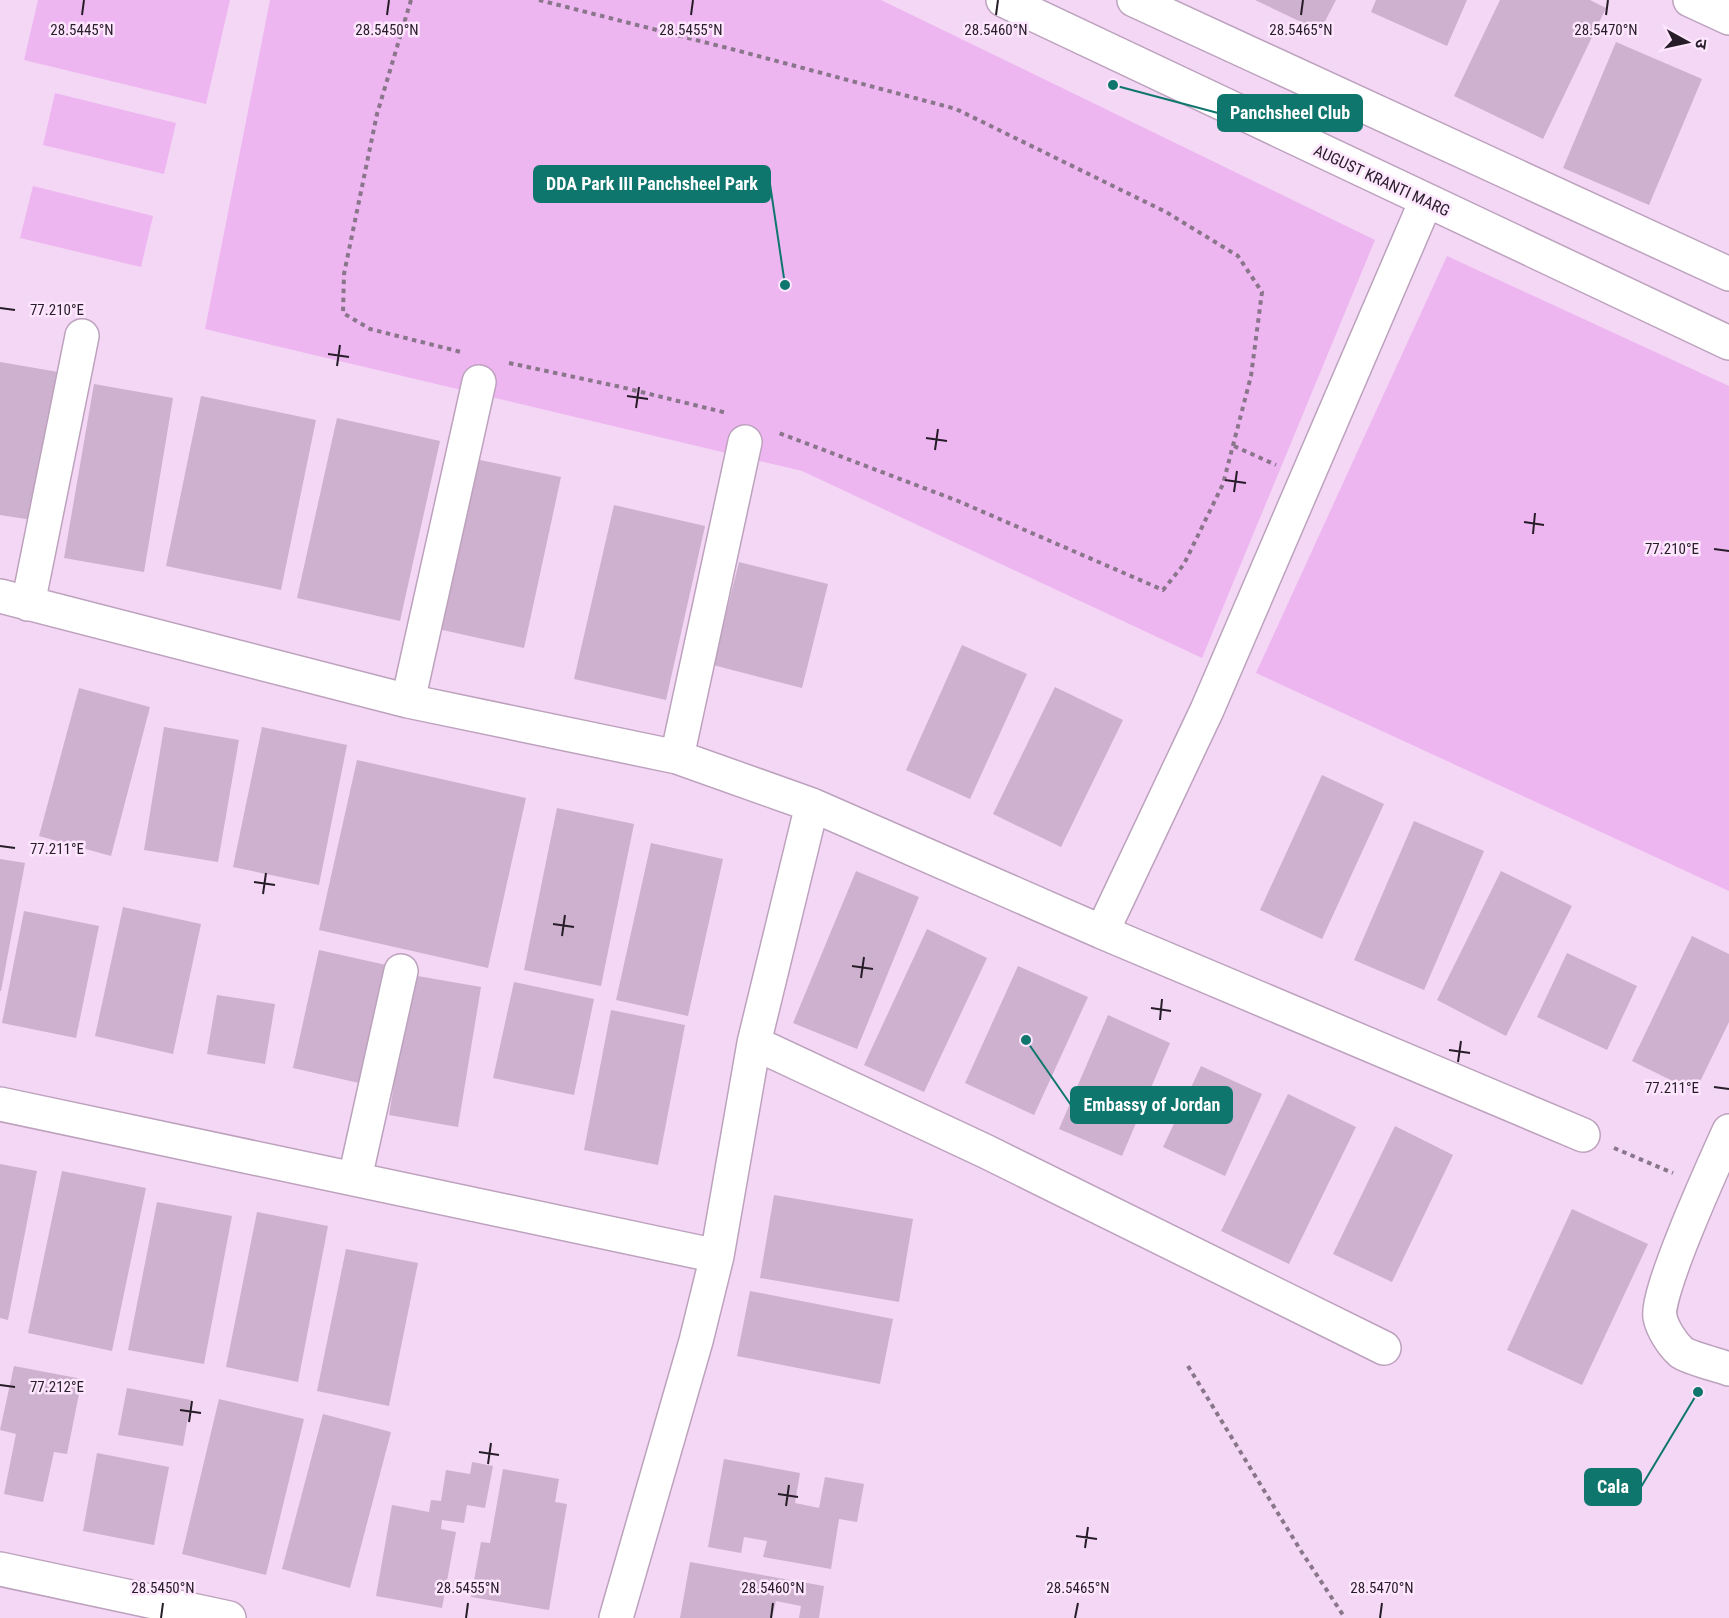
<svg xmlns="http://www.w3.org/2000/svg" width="1729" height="1618" font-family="'Roboto Condensed','Noto Sans Devanagari',sans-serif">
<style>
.green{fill:#eeb6f1}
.building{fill:#cdb1ce}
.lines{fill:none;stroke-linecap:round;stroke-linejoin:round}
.minor-casing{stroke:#bda2be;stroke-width:36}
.secondary-casing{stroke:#bda2be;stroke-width:36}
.path{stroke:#89768a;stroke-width:4;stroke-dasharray:4.5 4.5;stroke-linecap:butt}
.minor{stroke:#fff;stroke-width:33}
.secondary{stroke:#fff;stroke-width:33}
.ticks{fill:none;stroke:#271d28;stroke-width:2}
.labels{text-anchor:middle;stroke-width:5;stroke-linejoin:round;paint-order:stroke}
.street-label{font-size:16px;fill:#271d28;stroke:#fde6fe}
.ticks-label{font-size:15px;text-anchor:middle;fill:#271d28;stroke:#fde6fe;stroke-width:5;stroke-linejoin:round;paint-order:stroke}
.leader{fill:none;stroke:#0f766e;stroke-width:2}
.callout-dot{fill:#0f766e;stroke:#fde6fe;stroke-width:2}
.callout{fill:#0f766e;stroke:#0f766e;stroke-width:2}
.callout-label{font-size:18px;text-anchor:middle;font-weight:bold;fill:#fff}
</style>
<rect width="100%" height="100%" fill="#f3d7f4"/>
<!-- green -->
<path class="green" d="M38,0h192l-24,104 -182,-44z
M270,0h611l494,240 -173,418 -400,-187 -597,-142z
M55,93l121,30 -12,51 -121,-29z
M33,186l120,30 -12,51 -121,-29z
M1447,256l282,130v505l-473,-218z"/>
<!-- building -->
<path class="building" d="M1255,0h81l-16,31z
M1376,0h91l-20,46 -76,-34z
M1500,0h90l16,8 -63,131 -89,-43z
M1616,42l86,37 -53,126 -86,-37z
M0,362l64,11 -25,148 -39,-6z
M94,384l79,14 -29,174 -80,-14z
M201,396l115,24 -35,170 -115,-24z
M337,418l103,23 -40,180 -103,-23z
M475,459l86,18 -37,171 -86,-19z
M614,505l91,21 -39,174 -92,-21z
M739,562l89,22 -26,104 -89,-23z
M962,645l65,29 -57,125 -64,-29z
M1055,687l68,33 -62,127 -68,-33z
M79,688l71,19 -39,149 -72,-20z
M164,727l75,13 -21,122 -74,-12z
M262,727l85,18 -28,140 -86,-18z
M357,760l169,38 -38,170 -169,-38z
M1322,775l62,29 -62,135 -62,-29z
M557,808l77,16 -33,162 -77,-16z
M1414,821l70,30 -60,139 -70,-30z
M651,843l72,16 -35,157 -72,-16z
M0,859l25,4 -24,128h-1z
M856,871l63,26 -62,152 -64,-26z
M1501,871l71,35 -66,130 -69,-36z
M123,907l78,17 -28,130 -78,-18z
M24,911l75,15 -23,112 -74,-15z
M927,929l60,29 -63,134 -60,-27z
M1692,936l37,18v68l-34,70 -63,-31z
M319,950l67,15 -27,118 -66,-15z
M1567,953l70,33 -30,64 -70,-33z
M1018,966l70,31 -54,118 -69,-32z
M412,975l69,12 -23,140 -69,-12z
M514,982l80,17 -20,96 -81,-17z
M217,995l58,9 -10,60 -58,-10z
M611,1010l74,15 -27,140 -74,-15z
M1108,1015l62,28 -48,113 -63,-27z
M1201,1066l61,28 -37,82 -62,-29z
M1288,1094l68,33 -67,137 -68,-33z
M1395,1126l58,29 -61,127 -59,-28z
M0,1164l37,7 -29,149 -8,-2z
M62,1171l84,17 -34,163 -84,-18z
M774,1195l139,24 -14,83 -139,-24z
M157,1202l75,14 -28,148 -76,-14z
M1572,1209l76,35 -66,141 -75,-35z
M257,1212l71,14 -30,156 -72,-15z
M346,1249l72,14 -29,143 -72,-15z
M750,1291l143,28 -13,65 -143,-28z
M14,1366l68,13 -15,75 -13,-2 -11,50 -39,-8 12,-60 -16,-4z
M127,1388l64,12 -8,46 -65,-11z
M219,1399l85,20 -38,156 -84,-21z
M323,1414l68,18 -41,156 -68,-19z
M97,1453l72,14 -15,78 -71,-14z
M724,1459l76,14 -5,30 24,5 6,-31 39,7 -7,38 -18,-3 -8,50 -68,-12 4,-16 -23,-4 -3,16 -33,-6z
M472,1462l21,4 -8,42 -18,-3 -3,18 -22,-3 -1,9 15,3 -14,76 -66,-12 16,-91 37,7 2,-12 10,1 5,-31 24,4z
M503,1469l56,10 -4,23 12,2 -18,106 -78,-13 10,-55 9,1z
M690,1562l134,24 -5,32h-20l2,-12 -25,-5 -4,17h-92z"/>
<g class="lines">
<defs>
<path id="minor" d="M1690,0l39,18
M0,596l408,105 269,56 135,48
M28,604l54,-268
M408,701l71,-319
M677,757l68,-315
M1102,932l481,203
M754,1043l231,108 399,197
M0,1104l717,152
M1729,1131c-13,29 -74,162 -69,186 2,11 12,27 21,35 8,6 37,13 48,17
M355,1178l46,-207
M0,1569l229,49
M616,1618l80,-277 21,-85 37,-213 58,-238 290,127 105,-222 219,-509"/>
<path id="secondary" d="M1003,0l726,343
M1134,0l595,274"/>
</defs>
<!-- minor casing -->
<use href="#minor" class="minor-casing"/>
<!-- secondary casing -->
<use href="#secondary" class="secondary-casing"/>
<!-- path -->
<path class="path" d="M411,0l-34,114 -33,160 -1,39 27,16 91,23
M539,0l204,52 213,57 210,103 72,44 24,36 -11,84 -28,108 -39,80 -21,26 -205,-89 -179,-68
M509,363l112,24 106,26
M1234,446l42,19
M1614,1148l59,25
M1188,1366l113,185 44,67"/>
<!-- minor -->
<use href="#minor" class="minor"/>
<!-- secondary -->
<use href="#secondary" class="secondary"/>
</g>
<!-- ticks -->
<path class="ticks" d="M82,15l2,-15M387,15l2,-15M691,15l2,-15M996,15l2,-15M1301,15l2,-15M1606,15l2,-15M0,308l15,2M328,354l21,3M337,366l3,-21M627,396l21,3M636,408l3,-21M926,438l21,3M935,450l3,-21M1225,480l21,3M1234,492l3,-21M1524,522l20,3M1533,534l2,-21M1714,549l15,2M0,846l15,2M254,882l21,3M263,894l3,-21M553,924l21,3M562,936l3,-21M852,966l21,3M861,978l3,-21M1151,1008l20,3M1160,1020l2,-21M1449,1050l21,3M1458,1062l3,-21M1714,1087l15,2M0,1385l15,2M180,1410l21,3M189,1422l3,-21M479,1452l20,3M488,1464l3,-21M778,1494l20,3M786,1506l3,-21M1076,1536l21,3M1085,1548l3,-21M161,1618l2,-15M466,1618l2,-15M771,1618l2,-15M1075,1618l3,-15M1380,1618l2,-15"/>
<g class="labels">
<!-- street labels -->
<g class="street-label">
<text transform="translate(1382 180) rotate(25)" y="6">AUGUST KRANTI MARG</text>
</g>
</g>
<g class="ticks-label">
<text x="82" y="35">28.5445°N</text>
<text x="387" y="35">28.5450°N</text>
<text x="691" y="35">28.5455°N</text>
<text x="996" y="35">28.5460°N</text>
<text x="1301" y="35">28.5465°N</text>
<text x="1606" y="35">28.5470°N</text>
<text x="57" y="315">77.210°E</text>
<text x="1672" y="554">77.210°E</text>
<text x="57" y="854">77.211°E</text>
<text x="1672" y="1093">77.211°E</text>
<text x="57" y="1392">77.212°E</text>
<text x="163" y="1593">28.5450°N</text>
<text x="468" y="1593">28.5455°N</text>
<text x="773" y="1593">28.5460°N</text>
<text x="1078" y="1593">28.5465°N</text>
<text x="1382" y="1593">28.5470°N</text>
</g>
<!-- callouts -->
<path class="leader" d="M1113 85L1218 113M785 285L770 184M1026 1040L1071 1105M1698 1392L1641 1487"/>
<g class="callout-dot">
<circle cx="1113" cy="85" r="6"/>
<circle cx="785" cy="285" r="6"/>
<circle cx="1026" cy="1040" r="6"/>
<circle cx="1698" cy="1392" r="6"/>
</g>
<g class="callout">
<rect x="1218" y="95" width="144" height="36" rx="6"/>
<rect x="534" y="166" width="236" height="36" rx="6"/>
<rect x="1071" y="1087" width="161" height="36" rx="6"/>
<rect x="1585" y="1469" width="56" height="36" rx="6"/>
</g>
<g class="callout-label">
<text x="1290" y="119">Panchsheel Club</text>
<text x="652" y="190">DDA Park III Panchsheel Park</text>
<text x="1152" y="1111">Embassy of Jordan</text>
<text x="1613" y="1493">Cala</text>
</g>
<!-- north arrow -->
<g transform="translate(1687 42) rotate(98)" stroke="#fde6fe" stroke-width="4.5" paint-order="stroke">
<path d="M0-4.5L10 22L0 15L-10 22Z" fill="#271d28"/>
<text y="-9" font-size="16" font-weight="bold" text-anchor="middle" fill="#271d28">उ</text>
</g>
</svg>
